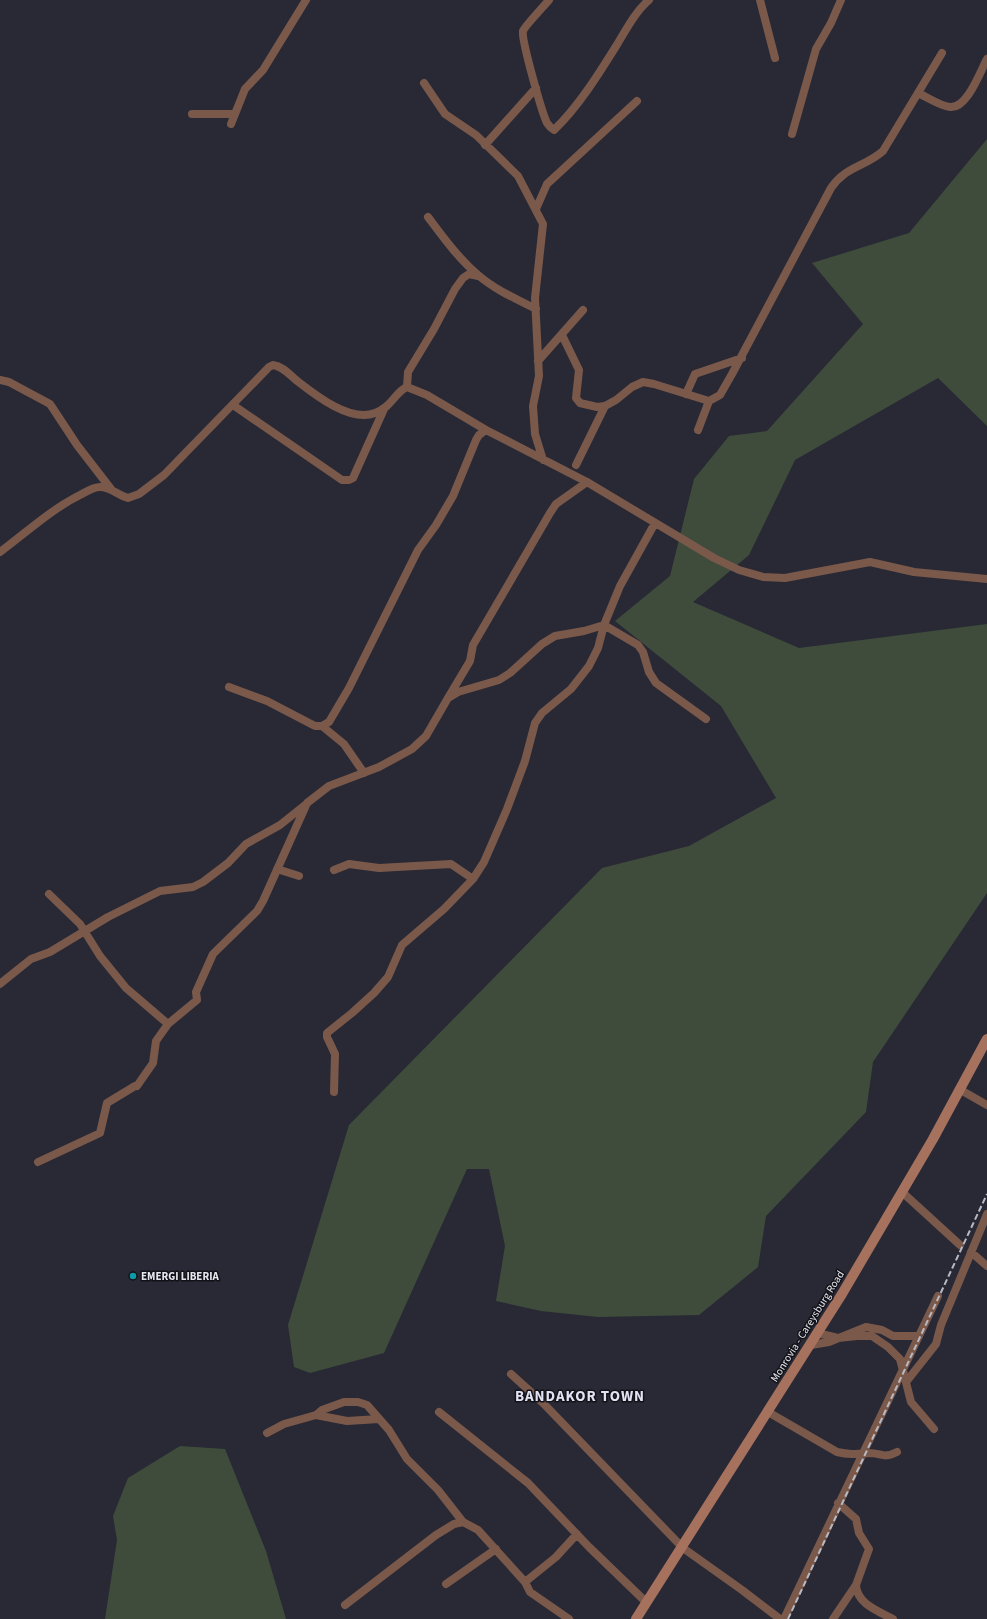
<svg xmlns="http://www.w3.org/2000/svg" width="987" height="1619" font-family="'Source Sans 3',sans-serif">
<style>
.green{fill:#3f4c3b}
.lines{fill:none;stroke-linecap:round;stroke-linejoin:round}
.minor{stroke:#7a594b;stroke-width:8}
.secondary{stroke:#a6725d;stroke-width:10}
.rail{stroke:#b9b9c3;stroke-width:2;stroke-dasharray:6 3;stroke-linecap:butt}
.culture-dot{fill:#0f9aa8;stroke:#121218;stroke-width:1.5}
.labels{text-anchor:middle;stroke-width:3;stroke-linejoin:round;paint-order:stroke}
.poi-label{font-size:11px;font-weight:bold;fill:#e6e6ef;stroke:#121218;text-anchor:start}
.street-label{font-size:11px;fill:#e6e6ef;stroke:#121218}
.district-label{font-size:15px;font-weight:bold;letter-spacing:1px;fill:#e1e2f3;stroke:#121218}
</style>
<rect width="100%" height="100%" fill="#282935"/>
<!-- green -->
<path class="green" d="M987,139v287l-49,-48 -143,82 -46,95 -56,47 106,46 188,-24v269l-114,169 -7,50 -100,104 -8,51 -59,48 -101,2 -57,-6 -45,-10 9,-55 -16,-77h-22l-83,184 -74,20 -16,-6 -6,-42 61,-200 253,-257 87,-22 87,-48 -55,-92 -106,-85 55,-45 24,-97 35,-43 38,-5 96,-107 -51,-61 97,-30z
M180,1446l45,3 41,102 20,68h-181l12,-79 -4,-24 15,-38z"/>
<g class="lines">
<!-- minor -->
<path class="minor" d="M549,0c-4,5 -25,27 -26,31 -2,8 19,82 24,92 2,3 4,5 7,7 25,-24 46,-58 64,-87 9,-15 18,-32 31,-43
M760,0l15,58
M424,83l21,31 31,21 42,41 25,48 -8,74 4,78 -6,30 2,28 8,26
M918,93c9,4 22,13 32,14 17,2 30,-35 37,-48
M192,114h43
M231,124l14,-35 18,-19 43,-70
M792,134l24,-85 15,-26 10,-23
M485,145l51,-57
M536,209l11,-25 90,-83
M428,217c15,20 30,41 50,58 16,14 38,24 58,34
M562,335l17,35 -3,28 4,5 17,4 8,-1 11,-6 16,-13 11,-5 11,2 55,17 11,-6 12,-21 99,-186c15,-22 34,-21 52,-37l59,-98
M538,361l45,-51
M0,380l9,2 41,22 27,41 34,44
M407,387l1,-15 26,-43 21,-40 8,-11 6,-4 9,2
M686,394l9,-20 47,-16
M233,405l109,75h7l4,-2 31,-69
M698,430l11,-29
M576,465l29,-59
M0,552c27,-20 50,-42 80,-57 6,-3 13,-8 20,-8 11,0 17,8 28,11l11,-4 25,-19 105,-108 4,-2c9,1 16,9 23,15 18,14 54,43 79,33 17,-6 20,-21 32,-26l20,8 59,35 101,52 127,76 25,12 24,7 22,1 85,-16 44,10 73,7
M229,687l38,14 48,25h7l7,-4 20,-34 69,-138 18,-25 17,-29 23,-56 3,-5 7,-5
M448,698l10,-6 41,-12 11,-7 32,-29 13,-8 29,-5 20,-6 34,20 5,7 6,20 7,11 50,36
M322,726l22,18 20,29
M277,869l22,7
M334,870l15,-6 30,4 72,-4 22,15
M49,894l31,30 20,32 26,32 42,36
M0,984l31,-25 19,-7 58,-35 52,-26 33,-4 10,-5 25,-19 18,-19 34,-19 25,-20
M137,1086l16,-23 3,-22 12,-17 29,-24 -1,-8 17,-38 44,-43 6,-10 44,-98 22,-17 50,-19 33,-18 14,-13 22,-38 22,-37 3,-16 77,-132 6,-9 31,-22
M959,1089l28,16
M334,1092l1,-38 -8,-17v-4l25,-20 22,-20 14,-16 14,-32 42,-36 29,-30 11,-17 23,-53 18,-48 10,-38 7,-10 29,-24 18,-23 9,-18 6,-23 16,-39 35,-63
M38,1162l62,-29 7,-30 28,-17
M902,1192l58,53
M971,1252l16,14
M817,1333l21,5 19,-2h15l16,11 12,12 11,43 23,27
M811,1345l18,-3 37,-15 16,3 11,6h26
M511,1374l32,29 140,145 59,42 38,29
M906,1382l30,-38 5,-19 46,-111
M439,1412l89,71 61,64 57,55
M768,1412l69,40c12,3 20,2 32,1 13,0 14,6 28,-1
M316,1415l31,6 32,-2
M267,1433l17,-9 32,-9 6,-5 22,-8h14l9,3 22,25 18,29 31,31 25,32
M838,1503l18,16 3,14 10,16 -13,36c1,19 22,26 37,34
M525,1582l31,-25 21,-23
M446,1584l50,-35
M345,1605l91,-70 18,-11 9,-2 15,8 47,52 5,10 39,27
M784,1619l154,-323
M833,1619l23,-34"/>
<!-- secondary -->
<path class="secondary" d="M636,1619l206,-325 91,-155 54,-100"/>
<!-- rail -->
<path class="rail" d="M788,1619l199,-425"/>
</g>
<!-- markers -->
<circle class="culture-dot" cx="133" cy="1276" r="4"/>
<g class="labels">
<!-- poi labels -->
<g class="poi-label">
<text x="141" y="1280">EMERGI LIBERIA</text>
</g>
<!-- street labels -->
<g class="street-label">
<text transform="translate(807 1326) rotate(-58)" y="4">Monrovia - Careysburg Road</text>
</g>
<!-- district labels -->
<g class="district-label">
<text x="580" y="1401">BANDAKOR TOWN</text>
</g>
</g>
</svg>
